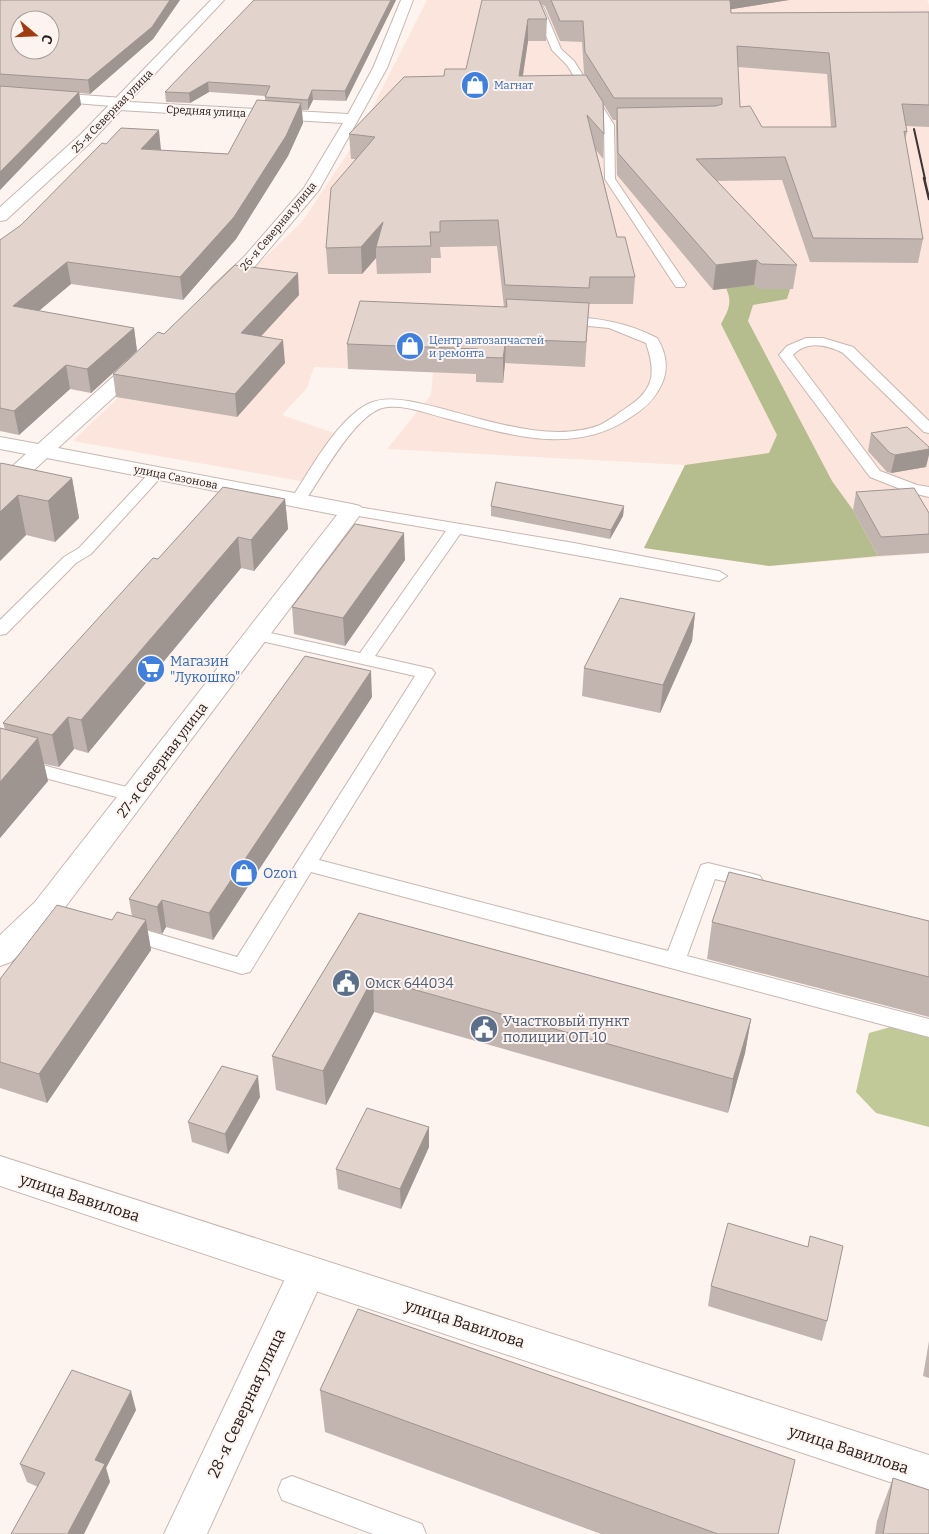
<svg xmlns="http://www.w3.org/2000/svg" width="929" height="1534" font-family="Bitter,serif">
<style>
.built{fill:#fce5dc}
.green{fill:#c1c999}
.forest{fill:#b5bc8d}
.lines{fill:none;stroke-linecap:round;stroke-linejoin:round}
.lane-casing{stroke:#c6b7b1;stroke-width:2}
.street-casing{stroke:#c6b7b1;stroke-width:2}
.secondary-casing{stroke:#c6b7b1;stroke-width:2}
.lane{fill:#fff;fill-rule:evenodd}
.street{fill:#fff;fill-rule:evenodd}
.secondary{fill:#fff;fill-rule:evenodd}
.rail-far1{stroke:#3c3634;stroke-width:2}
.rail{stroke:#3c3634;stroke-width:2.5}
.wall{fill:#c2b5b0;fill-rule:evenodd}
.shaded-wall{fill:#9e9490}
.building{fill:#e2d3cd;stroke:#9e9490;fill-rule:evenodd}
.labels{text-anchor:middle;stroke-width:4;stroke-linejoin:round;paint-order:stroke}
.far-shop-label{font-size:11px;fill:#366cbe;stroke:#fdf4f0;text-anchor:start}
.far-street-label{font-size:11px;fill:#221d1b;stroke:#fdf4f0}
.shop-label{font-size:14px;fill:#366cbe;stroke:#fdf4f0;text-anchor:start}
.street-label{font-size:14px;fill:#221d1b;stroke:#fdf4f0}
.service-label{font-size:14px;fill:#4e5e75;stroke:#fdf4f0;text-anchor:start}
.near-street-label{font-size:16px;fill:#221d1b;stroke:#fdf4f0}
</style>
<rect width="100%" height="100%" fill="#fdf4f0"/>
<!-- built -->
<path class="built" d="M427,0h500l2,5v548l-160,13 -125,-18 41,-83 -298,-16 44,-54 2,-23 -119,-5 -7,21 -25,27 52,18 -33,48 -228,-40 229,-219 53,-80z"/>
<!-- green -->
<path class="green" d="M894,1026l35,10v91l-53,-14 -20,-21 13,-59z"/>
<!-- forest -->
<path class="forest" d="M771,283l20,3 -4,13 -34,6 -5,16 84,160 21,29 25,46 -109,10 -125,-18 41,-83 84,-12 8,-18 -56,-111c7,-13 12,-21 5,-36z"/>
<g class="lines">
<defs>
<path id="lane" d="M483,0l46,1 14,6 18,42 13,12 40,64 1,54 71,105 -2,3h-8l-71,-108 -1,-54 -37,-60 -15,-15 -16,-39 -9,-5 -40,-3z
M563,316c33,2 64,6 94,22 11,17 12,36 1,53 -7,12 -16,19 -27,26 -57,40 -124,17 -186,1 -19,-5 -44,-15 -63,-10 -29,9 -62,72 -79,96h-10l-3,-3c19,-29 48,-84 80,-98 12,-5 26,-4 38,-2 58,10 135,46 192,24 10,-5 20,-13 29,-19 27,-18 26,-36 17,-63l-37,-15 -51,-5 -1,-3z
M806,338h17l30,9 76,74v12l-5,-1 -81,-79c-16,-8 -36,-13 -50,2l87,116 37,14 12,2v10l-21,-5 -38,-15 -91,-122 8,-9z
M157,469l5,1 2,3 -2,3 -71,78 -15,9 -70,71 -6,1v-15l64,-63 15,-9 73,-78z
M352,506l222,37 145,28 8,5 -8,5 -259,-47 -85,122 57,13 3,4 -116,187 349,91 33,-86 7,-2 45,11 7,2 3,5 -3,5 -7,2 -38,-9 -28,77 242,63v18l-618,-165 -61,100 -8,2 -124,-37 -3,-5 3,-5 7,-3 112,33 178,-281 -158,-36 -6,-1 -3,-4 3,-4 6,-1 103,23 86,-122 -99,-17 -3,-3 3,-3z
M0,754l142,37 3,5 -3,5 -7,1 -135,-36z
M292,1476l130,48 4,10h-53l-91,-34 -4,-10 4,-10z"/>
<path id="street" d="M401,0h12l-26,68 -68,122 -63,75 -32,30h-12l-3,-4 3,-4 32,-30 60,-69 39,-65 -224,-13 -5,-1 -2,-3 -112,-9v-8l123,9 7,4 218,12 25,-46z
M142,355l7,2 3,4 -3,4 -91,83 294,56 8,2 3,5 -306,407 -46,44 -11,4v-31l35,-33 302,-387 -290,-57 -39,36 -8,2v-19l26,-23 -26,-5v-12l38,7 97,-87z
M307,1255l13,5 6,12 -119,262h-43l130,-274z"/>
<path id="secondary" d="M211,0h13l-133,142 -85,78 -6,1v-14l80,-72z
M0,1156l929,299v40l-929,-309z"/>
</defs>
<!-- lane casing -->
<use href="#lane" class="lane-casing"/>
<!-- street casing -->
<use href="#street" class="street-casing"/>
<!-- secondary casing -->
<use href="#secondary" class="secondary-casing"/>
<!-- lane -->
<use href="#lane" class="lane"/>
<!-- street -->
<use href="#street" class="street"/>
<!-- secondary -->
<use href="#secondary" class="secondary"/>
<!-- rail-far1 -->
<path class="rail-far1" d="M914,129l11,50"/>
<!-- rail -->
<path class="rail" d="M924,178l5,21"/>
</g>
<!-- wall -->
<path class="wall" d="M0,0h180l-27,39 -63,55 -11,-1 2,12 -81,85z
M396,0l-50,101 -33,-1 -5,10h-6l1,13 -15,33 -52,83 -53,61 -112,-16 -32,27 95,17 3,23 -46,42 -21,-4 -51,46 -19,-4v-191l161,-90 67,4 37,-53v-5l-56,-4 -19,11 -24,-1 -1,-10z
M540,0h249l-58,9v4l198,-1v115l-23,-1 1,6 -2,9 18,98 -5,24 -108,-1 -28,-82 -65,1 80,84 -4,24h-35l-4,-4 -41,5 -96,-115 -1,-45v-10h-3l-9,-15v29l-1,25 -7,-9 21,87 18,40 -2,27h-44l-4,63 -80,-4 -2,20 -27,-1v-8l-128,-5 -1,-25 157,-37 -7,-61 -57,1 1,11h-10v15l-54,1 -1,-16 -14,16h-34l-2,-26 29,-89h-4l-2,-25 95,-58 22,-7 74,-66zM540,4l5,2 15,35 22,1 2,31 1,2 -62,1 5,-35h18l1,-22zM738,67l89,7 4,53h-69l-22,-20z
M299,295l-38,41 24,27 -48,54 -121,-20 -3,-23 51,-40z
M871,433l55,34 -35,6 -4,-1 -19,-21z
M0,464l72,14 7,40 -24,24 -29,-7 -26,26z
M856,492l73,21v40l-51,3 -25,-46z
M285,499l3,30 -34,42 -13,-3 -153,185 -14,-4 -15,18 -15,-3 4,17 -48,57v-110l5,1 -2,-6 155,-164z
M491,506h133l-1,10 -13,23 -119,-23z
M405,560l-60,86 -51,-12 -2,-27z
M695,613l-3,28 -32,72 -78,-17 2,-28z
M372,697l-159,243 -47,-13 -4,7 -15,-4 4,20 -104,153 -47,-15v-109l112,-59 20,-3 -3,-18z
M359,913l392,106 -6,34 -17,60 -354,-101 -48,93 -50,-15 -4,-34z
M929,921v96l-222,-58 5,-37z
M260,1097l-32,57 -36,-12 -4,-20z
M429,1127v20l-28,62 -63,-20 -2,-20z
M808,1247l19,74 -5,20 -114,-35 3,-20z
M929,1341v37l-6,-2z
M320,1390l458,144h-177l-276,-102z
M136,1410l-30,58 4,14 -72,5 -11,-5 -7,-18z
M893,1478l36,56h-54l2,-13z"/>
<!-- shaded-wall -->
<path class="shaded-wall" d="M170,0h10l-27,39 -63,55 -2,-14z
M391,0h5l-50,101 -1,-10z
M728,0h61l-62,10z
M528,19v22l-9,58v-23z
M208,82l1,10 -19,11 -1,-10z
M312,90l1,10 -5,10v-10z
M79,92l2,13 -81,85v-18z
M301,103l2,20 -15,33 -52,83 -53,61 -3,-23z
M159,130l2,20 -20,-1z
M383,222l-7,25v11l-14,16 -1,-27z
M757,260l-3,25 -41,5 3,-25z
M67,262l4,22 -54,45 -4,-23z
M298,273l1,22 -56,61 -2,-23z
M134,328l3,23 -46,42 -4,-24z
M506,339l-1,24 -2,20v-25z
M283,340l2,23 -48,54 -2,-23z
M66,365l4,24 -51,46 -5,-24z
M929,449v6l-3,12 -35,6 4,-18z
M72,478l7,40 -24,24 -7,-41z
M18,495l8,40 -26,26v-49z
M285,499l3,30 -34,42 -3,-31z
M624,506l-1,10 -13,23 1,-9z
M404,533l1,27 -60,86 -2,-28z
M238,537l3,31 -153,185 -7,-33z
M695,613l-3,28 -32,72 3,-28z
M371,671l1,26 -159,243 -4,-27z
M68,717l6,32 -15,18 -7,-32z
M38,738l10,43 -48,57v-56z
M162,900l4,27 -4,7 -5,-27z
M146,920l5,30 -104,153 -8,-29z
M373,978l1,34 -48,93 -3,-34z
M751,1019l-6,34 -17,60 5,-34z
M258,1076l2,21 -32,57 -3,-20z
M429,1127v20l-28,62 -1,-20z
M131,1391l5,19 -30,58 4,14 -26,52h-15l-1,-1 27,-73z"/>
<!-- building -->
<path class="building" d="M0,0h170l-18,27 -64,53 -88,-6zM20,20h30v30h-30z
M254,0h137l-46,91 -33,-1 -4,10 -43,-3 5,-11 -62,-4 -19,11 -24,-1z
M482,0h57l8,19h-19l-9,57 67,-1 17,27 1,32 -17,-19 30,122h8l10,40h-45l-1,11 -84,-3 -7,-65 -58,1v11h-10l1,14 -55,1 7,-25 -22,25 -35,1 5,-60 44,-51 -26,-3 55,-57 40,-1 1,-7h21z
M551,0h179l1,13 198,-1v93l-27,-1 5,28 -3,-1 19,108 -110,-1 -28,-81 -89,2 101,106 -36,-1 -4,-4 -41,5 -98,-112 -1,-45 99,-2 6,-2v-6h-108l-29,-46 -2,-31h-23zM737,46l92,7 7,74h-74l-12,-21 -10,1z
M0,86l79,6 -79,80z
M257,100l44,3 -15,33 -52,81 -54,60 -113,-15 -54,44 121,22 -47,41 -21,-4 -52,46 -14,-3v-168l21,-15 81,-82 4,1 15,-16 38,2 -18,19 87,5z
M235,265l63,8 -57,60 42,7 -48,54 -122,-20 45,-42 6,2z
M506,299l83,4 -3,39 -80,-3 -3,19 -27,-1 2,-8 -131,-5 13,-43 147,6z
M907,427l22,20v2l-34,6 -5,-2 -19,-20z
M1,463l71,15 -24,23 -30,-6 -18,17v-48z
M496,482l128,24 -13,24 -120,-24z
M223,487l62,12 -34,41 -13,-3 -157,183 -13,-3 -16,18 -49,-12 150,-165 5,1z
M914,488l15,25v21l-48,3 -25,-45z
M355,524l49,9 -61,85 -51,-11z
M620,598l75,15 -32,72 -79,-17z
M305,656l66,15 -162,242 -47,-13 -5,7 -28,-8z
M0,728l38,10 -38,44z
M729,872l200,49v56l-217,-55z
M57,905l55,15 5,-8 29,8 -107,154 -39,-12v-83z
M359,913l392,106 -18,60 -360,-101 -50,93 -51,-15z
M222,1066l36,10 -33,58 -37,-12z
M367,1108l62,19 -29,62 -64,-20z
M728,1223l80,24 2,-11 33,10 -16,75 -116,-35z
M358,1309l437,151 -17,74h-60l-398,-144z
M72,1370l59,21 -36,69 10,4 -37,69 3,1h-60l34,-61 -25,-9z
M893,1478l36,12v44h-46z"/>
<!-- icons -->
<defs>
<symbol id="shop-disc" viewBox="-11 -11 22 22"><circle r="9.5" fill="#3f7fe0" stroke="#fdf4f0"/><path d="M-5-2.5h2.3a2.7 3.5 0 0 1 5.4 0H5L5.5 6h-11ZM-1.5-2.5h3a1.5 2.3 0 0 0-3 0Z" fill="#fff"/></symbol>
<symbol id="supermarket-disc" viewBox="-11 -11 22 22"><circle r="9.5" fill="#3f7fe0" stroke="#fdf4f0"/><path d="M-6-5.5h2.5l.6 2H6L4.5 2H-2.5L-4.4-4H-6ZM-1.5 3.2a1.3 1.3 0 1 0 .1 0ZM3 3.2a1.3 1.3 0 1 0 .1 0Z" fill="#fff"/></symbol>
<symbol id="civic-disc" viewBox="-11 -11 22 22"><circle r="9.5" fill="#5c6f8a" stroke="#fdf4f0"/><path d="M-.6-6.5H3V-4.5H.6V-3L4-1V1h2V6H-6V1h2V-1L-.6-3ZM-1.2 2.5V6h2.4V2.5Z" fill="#fff"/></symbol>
</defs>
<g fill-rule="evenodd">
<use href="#shop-disc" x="459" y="69" width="32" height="32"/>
<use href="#shop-disc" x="394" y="330" width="32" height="32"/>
<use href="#supermarket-disc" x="135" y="653" width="32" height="32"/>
<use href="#shop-disc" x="228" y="857" width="32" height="32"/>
<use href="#civic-disc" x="330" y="967" width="32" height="32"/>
<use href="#civic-disc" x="468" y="1013" width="32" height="32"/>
</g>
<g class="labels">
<!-- far-shop labels -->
<g class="far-shop-label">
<text x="494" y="89">Магнат</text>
<text x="429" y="344">Центр автозапчастей<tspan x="429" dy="13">и ремонта</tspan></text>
</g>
<!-- far-street labels -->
<g class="far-street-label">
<text transform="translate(112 111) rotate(-46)" y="4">25-я Северная улица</text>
<text transform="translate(206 111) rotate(3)" y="4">Средняя улица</text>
<text transform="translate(278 226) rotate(-50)" y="4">26-я Северная улица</text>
<text transform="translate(176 477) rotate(11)" y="4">улица Сазонова</text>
</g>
<!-- shop labels -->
<g class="shop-label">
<text x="170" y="666">Магазин<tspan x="170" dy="16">"Лукошко"</tspan></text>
<text x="263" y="878">Ozon</text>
</g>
<!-- street labels -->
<g class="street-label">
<text transform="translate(162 760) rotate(-53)" y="5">27-я Северная улица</text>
</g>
<!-- service labels -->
<g class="service-label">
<text x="365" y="988">Омск 644034</text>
<text x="503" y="1026">Участковый пункт<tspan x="503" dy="16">полиции ОП 10</tspan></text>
</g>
<!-- near-street labels -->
<g class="near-street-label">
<text transform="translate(80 1197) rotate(18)" y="6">улица Вавилова</text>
<text transform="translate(465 1323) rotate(18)" y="6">улица Вавилова</text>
<text transform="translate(246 1403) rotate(-65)" y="6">28-я Северная улица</text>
<text transform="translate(849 1449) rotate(18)" y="6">улица Вавилова</text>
</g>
</g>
<!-- north arrow -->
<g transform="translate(35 35) rotate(109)"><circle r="24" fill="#fdf4f0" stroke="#a59e9b"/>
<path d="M0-4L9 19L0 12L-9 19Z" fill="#a13c11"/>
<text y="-8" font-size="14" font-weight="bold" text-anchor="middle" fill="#221d1b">С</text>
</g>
</svg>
